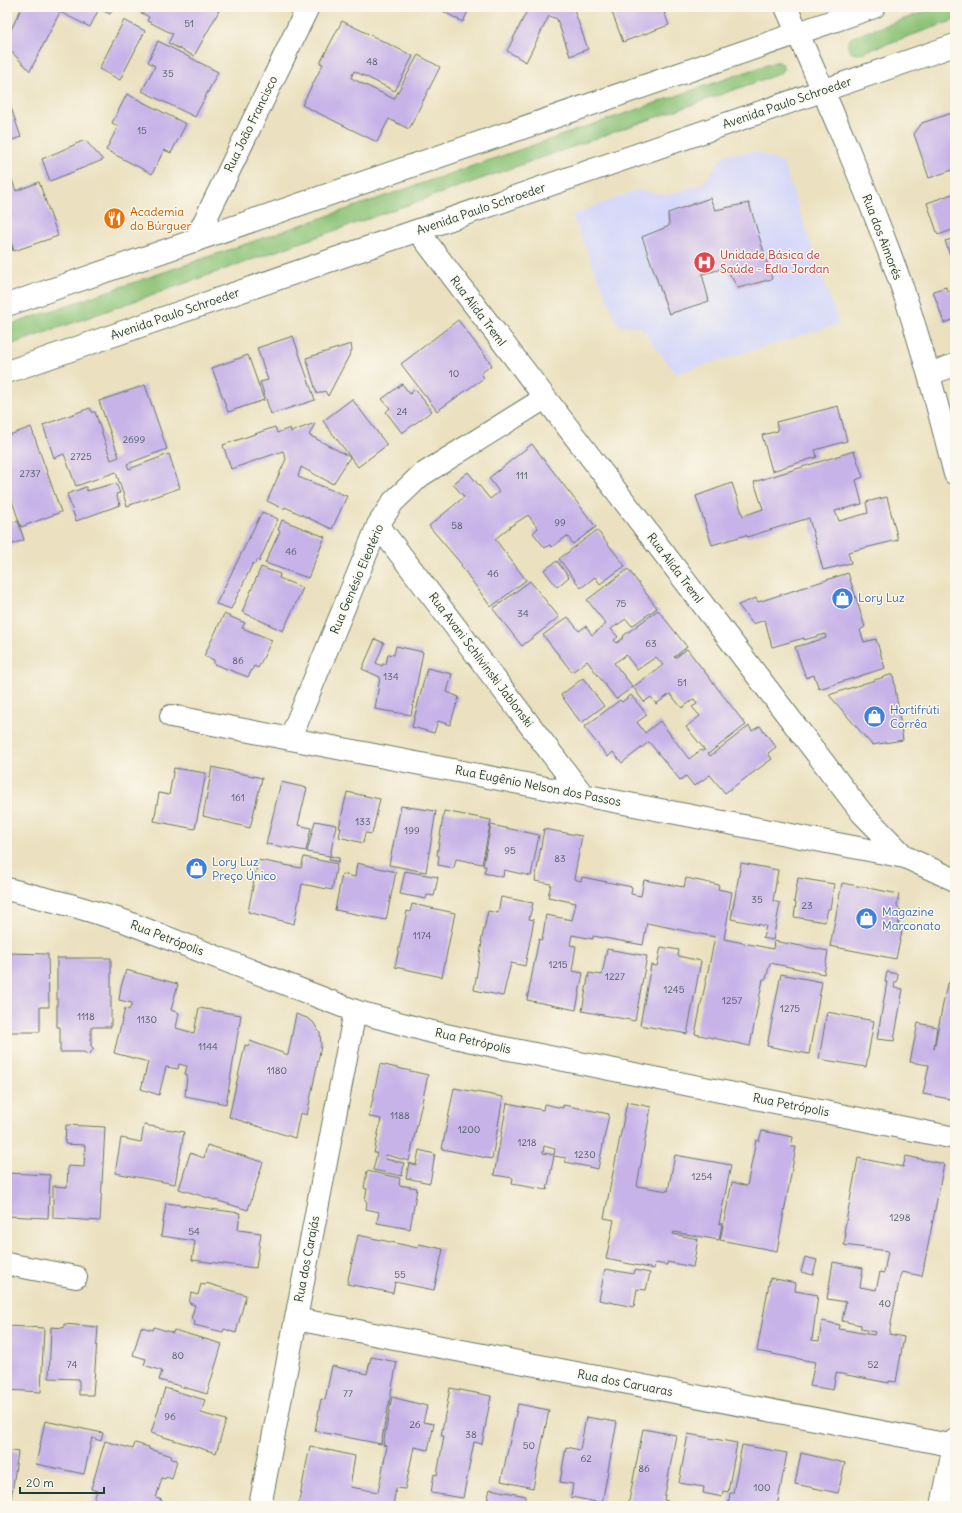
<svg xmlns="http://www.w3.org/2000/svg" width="962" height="1513" font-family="Delius,sans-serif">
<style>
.built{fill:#d5d8f9}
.green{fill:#8cc377;stroke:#568056}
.building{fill:#c7b3e8;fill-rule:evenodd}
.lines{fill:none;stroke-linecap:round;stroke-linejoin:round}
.street-casing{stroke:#667665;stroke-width:24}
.secondary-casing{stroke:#667665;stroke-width:24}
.primary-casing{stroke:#667665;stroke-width:24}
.street{stroke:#fff;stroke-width:22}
.secondary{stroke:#fff;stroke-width:22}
.primary{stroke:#fff;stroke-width:22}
.labels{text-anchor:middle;stroke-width:3;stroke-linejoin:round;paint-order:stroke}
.number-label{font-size:10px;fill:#495a61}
.street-label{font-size:12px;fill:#1f3d34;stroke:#fbf7ec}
.food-label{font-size:12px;fill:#c56008;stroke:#fbf7ec;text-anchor:start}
.health-label{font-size:12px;fill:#be3a42;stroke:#fbf7ec;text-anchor:start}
.shop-label{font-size:12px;fill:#366cbe;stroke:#fbf7ec;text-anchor:start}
</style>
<rect width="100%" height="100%" fill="#fbf7ec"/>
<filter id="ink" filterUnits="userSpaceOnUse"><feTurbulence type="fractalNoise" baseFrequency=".025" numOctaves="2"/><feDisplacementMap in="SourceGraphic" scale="8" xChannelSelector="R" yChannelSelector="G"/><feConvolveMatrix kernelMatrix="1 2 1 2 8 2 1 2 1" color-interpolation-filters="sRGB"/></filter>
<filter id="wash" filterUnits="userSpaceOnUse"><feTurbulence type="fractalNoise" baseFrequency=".012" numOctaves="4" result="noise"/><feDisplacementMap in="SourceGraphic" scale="16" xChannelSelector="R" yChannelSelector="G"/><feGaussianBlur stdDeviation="0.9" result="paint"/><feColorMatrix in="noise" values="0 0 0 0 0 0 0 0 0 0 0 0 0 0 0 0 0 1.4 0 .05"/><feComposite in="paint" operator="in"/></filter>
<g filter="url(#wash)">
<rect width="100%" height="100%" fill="#ebe1c0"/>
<!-- built -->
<path class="built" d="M757,152l26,11 56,161 -163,50 -36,-47 -22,-2 -46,-110 65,-25 32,5 34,-12 22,-29z"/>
<!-- green -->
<path class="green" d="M939,7h16v13l-97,34 -6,-1 -4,-5v-6l4,-5z
M775,62h4l4,3v5l-4,4 -772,272v-20z"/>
<g id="blocks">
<!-- building -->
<path class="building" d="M22,7h92l-4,7 -11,-5 -9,18 -30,-15 -30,59 -23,-24v-9z
M135,7h76l8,4 -25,45 -26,-13 5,-9 -26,-13 2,-4 -15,-8z
M447,7h23l-7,15 -19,-10z
M529,7h44l15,42 -18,7 -13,-37 -8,-3 -23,46 -19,-11z
M610,7h52l7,18 -46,17z
M124,20l21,11 -25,49 -21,-11z
M342,21l71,35 -18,35 -41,-20 -3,7 43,21 24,-44 22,12 -31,62 -20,-10 -12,23 -75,-37 21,-41 -3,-1z
M158,41l60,31 -23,45 -53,-26 13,-25 -7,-4z
M127,94l59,30 -15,29 -7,-3 -12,24 -46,-24 12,-24 -6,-3z
M7,96l14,41 -14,5z
M955,112v57l-26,9 -15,-44 8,-11z
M85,140l18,20 -53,21 -8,-22z
M7,151l5,13 -5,2z
M7,166l9,25 23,-9 19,54 -44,15 -7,-21z
M955,193v36l-17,6 -11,-32z
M710,198l5,12 34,-7 23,76 -34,9 -12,-20 -24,6 7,27 -40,13 -27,-77 27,-11 -1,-13z
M7,235l6,15 -6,2z
M955,238v31l-10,-28z
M946,287l1,5 8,-3v30l-11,4 -11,-32z
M458,320l34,45 -11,8 3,5 -47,33 -36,-47z
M293,336l22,64 -44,14 -11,-32 8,-2 -11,-32z
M351,344l1,6 -24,46 -3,-5 -8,3 -11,-36z
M248,355l16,45 -36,12 -16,-44z
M402,384l8,10 5,-5 17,22 -30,22 -16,-21 4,-4 -8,-9z
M145,385l22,64 -40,15 2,5 40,-15 11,34 -53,18 -11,-34 -40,14 -12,-32 -10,4 -11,-33 47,-17 2,4h3l16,48 8,-3 -20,-56z
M352,399l35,46 -29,22 -35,-46z
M838,406l9,35 -32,9 2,7 -45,14 -10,-36 16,-4 -2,-9z
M315,423l-6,12 41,22 -17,27 -32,-17 -3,10 49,19 -15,33 -47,-22 -1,2 -17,-8 19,-42 -3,-8 -52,18 -8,-24 52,-18 2,6 13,-5 1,4z
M31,427l30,85 -40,15 -14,-41v-50z
M532,444l64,83 -23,17 -6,-8 -15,11 -2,-2 -5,3 -12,-15 5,-5 -10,-13 -17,11 -16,13 31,41 -35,27 -30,-41 1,-1 -33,-39 35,-29 -11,-13 15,-12 22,27 9,-7 -10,-14z
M854,451l9,26 -7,3 6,24 -27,7 4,10 29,-8 -2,-11 21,-5 11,43 -50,12 3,11 -28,7 -14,-52 -62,19 -1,-2 -34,10 -16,-49 36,-13 11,33 20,-7 -9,-27z
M116,483l4,10 -4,1 4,11 -44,16 -9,-27 19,-7 1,4z
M262,512l16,7 -19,43 -2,-2 -2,4 -2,-1 -22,46 -15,-5z
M282,520l43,17 -17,41 -43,-15 15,-32 -2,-1z
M18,521l6,19 -17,6v-22z
M597,530l28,36 -25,18 -5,-7 -14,11 -22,-29z
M557,561l12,16 -12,10 -13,-17z
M261,567l19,7 -1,4 24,10 -20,43 -41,-19z
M628,569l29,39 -25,18 -6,-7 -15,10 7,8 -4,3 3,3 7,-6 -1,-1 35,-26 29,37 -13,10 1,1 12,-9 59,76 -38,29 2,2 39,-30 3,5 8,-5 16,21 -8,6 4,6 -47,34 -15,-18 -16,11 -8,-10 -6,4 -31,-38 -27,21 -9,-11 -5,5 -24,-30 36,-27 2,2 9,-7 16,20 -10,7 8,11 15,-12 29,38 12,-9 1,1 3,-1 -19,-23 14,-11 -8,-9 5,-3 -3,-5 -12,9 -12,-14 -14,10 -5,-7 -7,5 -11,-15 30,-22 -7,-8 -19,13 -11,-15 -12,8 19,24 -17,12 -29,-38 -15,11 -29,-37 25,-18 11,14 7,-5 6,9 14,-11 -19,-24z
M848,573l17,54 -5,3 4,12 12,-3 9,29 -66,21 -5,-14 -8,3 -11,-31 31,-9 -1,-4 -21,6v-2l-32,9 -7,-27 -12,4 -15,-19 18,-7 2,4z
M530,581l29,36 -37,29 -29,-37z
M224,614l21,9 -3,5 30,12 -14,28 -4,-2 -6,11 -34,-13v-4l-10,-4z
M375,639l9,4 -8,20 6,3 1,-2h3l2,-10 6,1 2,-9 27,6 -12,63 -36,-6 5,-32 -18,-8z
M427,668l25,6 -5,18 12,5 -9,28 -12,-4 -4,12 -22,-6z
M893,674l10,66 -31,5 -43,-50z
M583,678l21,28 -23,17 -20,-28z
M212,767l50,11 -12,50 -47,-12z
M174,768l32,5 -11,56 -41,-8 5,-28 10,2z
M281,782l26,6 -9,37 13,3 -5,23 -40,-7z
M347,792l33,7 -8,35 -7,-1 -2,10 -24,-6 2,-9h-2z
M401,806l35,5 -10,61 -37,-7z
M444,811l47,9 -9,44 -26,-5 -2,9 -16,-3 1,-9 -2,-1z
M315,821l21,4 -6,31 -23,-4z
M491,825l48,10 -8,41 -27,-6 -1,7 -19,-4 2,-7h-3z
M544,829l38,7 -8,43 7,2 1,-4 50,10 -1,7 10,2 3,-16 40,7 2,-9 33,7 -1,4 14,3 -8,47 49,10 1,-8 54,10 -4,23 -54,-11 -4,16h-3l-13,67 -55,-12 20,-97 -68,-14 -4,22 -50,-9v3l-21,-4 -2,10 6,1 -4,25 11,2 -7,37 -49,-10 12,-61 3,1 4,-25 26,5 4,-17 -28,-6 3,-13 -16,-3z
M330,856l9,2v4l-10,-2z
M304,857l33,7 -5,26 -30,-6 -8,40 -46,-12 10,-52 43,8z
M357,863l39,9 -10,48 -51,-10 7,-36 13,3z
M741,863l37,7 -5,31 7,2 -7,37 -10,-2 3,-12 -35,-7z
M405,871l33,6 -4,19 -7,-1 -1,4 -26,-5z
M798,878l36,6 -4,25h-2l-3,13 -31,-5 2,-14 -2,-1z
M842,883l57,11 -2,11 4,7 -3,14 4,5 -6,28 -66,-13z
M501,897l32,6 -4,16 5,1 -9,46 -14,-3 -8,33 -29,-6 8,-48h-1l7,-31 10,2z
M412,904l43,9 -13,64 -47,-10 12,-56 3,1z
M661,947l18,3 -1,6 23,5 -14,73 -47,-9 11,-60 6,1z
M607,949l40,7 -12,65 -53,-10 7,-38 13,2z
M7,953l41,1 1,53h-9v25h-33z
M57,958h54v69h-20v19l3,3 -6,6 -4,-3h-24v-25h-3z
M126,970l52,14 -7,26 8,3 -3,15 18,5 5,-25 42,7 -15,89 -41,-8 2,-21 -2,-1 2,-8 -8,-2 -1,5 -12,-2 -7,28 -18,-6 7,-27 -34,-9 11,-45 4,2 3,-7 -13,-3 2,-13z
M887,972l11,2 -1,8h-2l-1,6 9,1 -9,52 -17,-2 10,-57h-2z
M781,974l41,8 -13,72 -42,-8z
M950,980l5,1v119l-32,-6 6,-29 -19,-3 8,-39 19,4 -3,22 13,-65h2z
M827,1012l47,9 -8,46 -47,-8z
M296,1014l11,4 6,4 7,11 1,13 -14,69 -7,-2 -5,25 -66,-21 16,-72 4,1 1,-5 38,14z
M380,1064l48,11 -19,86 -23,-6 -1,4 19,4 -2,13 -29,-6 4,-17h-3l7,-34 -12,-2z
M454,1088l49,9 -11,62 -50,-10z
M627,1102l24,5 -14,79 31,5 7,-36 56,10 -12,59h3l-3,16 -45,-8 -1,2 25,5 -5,28 -26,-5v3l-12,-2 -1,6 -48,-10 8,-39 -10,-2z
M507,1103l36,7 1,-6 19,4v-3l46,9 -11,55 -33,-7 1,-4 -12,-2 -7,34 -35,-6 1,-6 -19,-3zM544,1146l11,3 -1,6 -11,-2z
M66,1125l39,2 -5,94 -47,-3v-32l14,1 1,-21 16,1 1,-22 -20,-1z
M144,1125l40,7 -9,52 -60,-11 6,-35 20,4z
M762,1131l31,6 -2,10h5l-19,104 -57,-11 12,-58 15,4 9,-46 3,1z
M207,1145l56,17 -15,48 -69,-21 11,-36 14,5z
M419,1150l16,4 -5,29 -24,-5 3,-15 7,2z
M906,1156l38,8 -22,112 -20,-4 -2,4 -11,58 15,3 -8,45 -7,-1v2l-53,-10 -3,17 -23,-4 5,-24 -58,-11 13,-73 26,5 -1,8 23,4 -6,45 7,1 3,-20 18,4 -1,4 35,6 1,-3 -14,-3v-4l-19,-4 4,-19 -19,-3 6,-37 30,6 -3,19 16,3 4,-18 4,1 4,-22 -44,-6 2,-12 -2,-1 14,-74 45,9z
M367,1171l33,7 -1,7 18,3 -7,41 -33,-6 2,-11 -13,-3 1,-7 -2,-2 2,-11 -3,-1z
M7,1173l43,2 -2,43 -41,-2z
M166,1203l74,10 -2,17 23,3 -5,35 -64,-8 3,-19 -34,-5z
M358,1235l60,13 1,-4 24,5 -9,41 -39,-8 -2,11 -46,-9z
M805,1257l12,3 -4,15 -12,-3z
M605,1269l29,5 1,-4 15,3 -4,17 -9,-1 -3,18 -35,-7z
M206,1283l40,12 -10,38 -12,-4 -1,3 -29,-7 1,-4 -4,-2 4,-14 -6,-2 2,-10 7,2 3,-11 4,1z
M64,1324l34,3 -5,68h-14v-16l-30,-1 2,-51 13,1z
M7,1326l37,2 -3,64 -34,-2z
M141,1327l12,3 1,-3 19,6 1,-3 48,14 -15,50 -48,-14 3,-9 -18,-6 2,-6 -13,-4z
M371,1357l26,5 -16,82 -66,-13 6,-32 4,1 7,-34 35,8z
M165,1388l40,12 -4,13 25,7 -10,33 -65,-20z
M450,1388l41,8 -9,48 -8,-2 -11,56 -32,-5 3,-19 3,1 7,-39h-3z
M392,1397l35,9 -4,16 11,2 -6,26 -14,-3 -9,42 -9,-1 -3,18h-95l12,-60 45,10 -5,31 28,5 9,-46 -4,-1z
M518,1404l31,6 -16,78 -32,-7z
M586,1417l31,5 -15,81 -31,-6 2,-13 -13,-2 6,-35 14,3z
M45,1421l58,12 -2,8 -9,-3 -8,36 -48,-10z
M643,1429l33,6 -12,65 4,1 -1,5h-39z
M688,1434l49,9 -9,49 -5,-1 -1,6 -19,-4 1,-6 -25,-4z
M105,1441l28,8 2,-6 14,4v2l23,7 -1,3 6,1 -5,19 -6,-2 -1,2 -3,-1 -6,20 6,2 -1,4 6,2h-75l5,-15 -6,-2z
M742,1445l45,8 -10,53h-49l2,-13h3z
M7,1450l11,2 -8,54h-3z
M801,1453l44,10 -7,30 -43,-9z
M490,1489l36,7 -1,10h-16l-22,-4z"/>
</g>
</g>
<g filter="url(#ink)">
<use href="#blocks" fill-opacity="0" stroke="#667665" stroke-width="1"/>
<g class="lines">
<defs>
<path id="street" d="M418,231l444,582 43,44 50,23
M195,241l113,-234
M929,374l26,-9
M378,525l205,270
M171,716l734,141
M290,739l88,-214 15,-23 27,-26 125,-78
M7,1264l69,13
M296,1319l659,127
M260,1506l95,-495
M942,1506l13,-66"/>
<path id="secondary" d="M786,7c41,92 82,185 116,280 21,62 37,125 53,187
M7,889l67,17 50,15 231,90 73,20 71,16 456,91"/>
<path id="primary" d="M7,305l867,-298
M7,372l948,-327"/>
</defs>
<!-- street casing -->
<use href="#street" class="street-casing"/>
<!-- secondary casing -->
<use href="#secondary" class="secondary-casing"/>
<!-- primary casing -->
<use href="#primary" class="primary-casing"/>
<!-- street -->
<use href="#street" class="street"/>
<!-- secondary -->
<use href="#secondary" class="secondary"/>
<!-- primary -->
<use href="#primary" class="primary"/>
</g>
</g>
<!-- icons -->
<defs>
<symbol id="restaurant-disc" viewBox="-11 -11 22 22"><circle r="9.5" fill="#e8710a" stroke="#fbf7ec"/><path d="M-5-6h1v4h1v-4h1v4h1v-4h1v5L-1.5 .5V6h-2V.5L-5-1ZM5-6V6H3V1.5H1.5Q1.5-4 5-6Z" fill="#fff"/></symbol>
<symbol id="hospital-disc" viewBox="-11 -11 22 22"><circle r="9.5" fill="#e0444e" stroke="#fbf7ec"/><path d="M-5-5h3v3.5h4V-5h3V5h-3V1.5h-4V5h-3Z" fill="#fff"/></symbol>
<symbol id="shop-disc" viewBox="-11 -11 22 22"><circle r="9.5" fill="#3f7fe0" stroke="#fbf7ec"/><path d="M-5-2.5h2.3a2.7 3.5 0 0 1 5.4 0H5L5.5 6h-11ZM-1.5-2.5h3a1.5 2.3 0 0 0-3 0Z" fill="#fff"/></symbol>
</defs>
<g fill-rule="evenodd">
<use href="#restaurant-disc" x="102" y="206" width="25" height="25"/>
<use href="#hospital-disc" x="692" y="250" width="25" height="25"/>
<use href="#shop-disc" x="830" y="586" width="25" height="25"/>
<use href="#shop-disc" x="862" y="704" width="25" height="25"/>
<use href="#shop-disc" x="184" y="856" width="25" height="25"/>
<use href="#shop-disc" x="854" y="906" width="25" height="25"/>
</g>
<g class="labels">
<!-- number labels -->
<g class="number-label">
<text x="189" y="27">51</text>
<text x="372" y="65">48</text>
<text x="168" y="77">35</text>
<text x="142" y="134">15</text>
<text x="454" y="377">10</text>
<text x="402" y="415">24</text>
<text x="134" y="443">2699</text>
<text x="81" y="460">2725</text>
<text x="30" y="477">2737</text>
<text x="522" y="479">111</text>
<text x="560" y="526">99</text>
<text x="457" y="529">58</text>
<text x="291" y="555">46</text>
<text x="493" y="577">46</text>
<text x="621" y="607">75</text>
<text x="523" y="617">34</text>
<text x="651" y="647">63</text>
<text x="238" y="664">86</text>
<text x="391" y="680">134</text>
<text x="682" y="686">51</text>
<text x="238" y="801">161</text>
<text x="363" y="825">133</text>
<text x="412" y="834">199</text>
<text x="510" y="854">95</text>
<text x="560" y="862">83</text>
<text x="757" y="903">35</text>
<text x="807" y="909">23</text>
<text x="422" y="939">1174</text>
<text x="558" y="968">1215</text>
<text x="615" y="980">1227</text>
<text x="674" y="993">1245</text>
<text x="732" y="1004">1257</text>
<text x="790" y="1012">1275</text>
<text x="86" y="1020">1118</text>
<text x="147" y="1023">1130</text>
<text x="208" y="1050">1144</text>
<text x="277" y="1074">1180</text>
<text x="400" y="1119">1188</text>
<text x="469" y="1133">1200</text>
<text x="527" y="1146">1218</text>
<text x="585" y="1158">1230</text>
<text x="702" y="1180">1254</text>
<text x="900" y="1221">1298</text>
<text x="194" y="1235">54</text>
<text x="400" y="1278">55</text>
<text x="885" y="1307">40</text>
<text x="178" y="1359">80</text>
<text x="72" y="1368">74</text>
<text x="873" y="1368">52</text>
<text x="348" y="1397">77</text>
<text x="170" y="1420">96</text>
<text x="415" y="1428">26</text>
<text x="471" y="1438">38</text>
<text x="529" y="1449">50</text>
<text x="586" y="1462">62</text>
<text x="644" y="1472">86</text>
<text x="762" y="1491">100</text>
</g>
<!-- street labels -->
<g class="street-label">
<text transform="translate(787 103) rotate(-19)" y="4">Avenida Paulo Schroeder</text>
<text transform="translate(251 124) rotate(-64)" y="4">Rua João Francisco</text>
<text transform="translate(481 209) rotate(-19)" y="4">Avenida Paulo Schroeder</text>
<text transform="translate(882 237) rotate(69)" y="4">Rua dos Aimorés</text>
<text transform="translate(478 311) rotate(53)" y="4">Rua Alida Treml</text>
<text transform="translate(175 314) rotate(-19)" y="4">Avenida Paulo Schroeder</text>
<text transform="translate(675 568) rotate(53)" y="4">Rua Alida Treml</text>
<text transform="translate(357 579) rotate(-67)" y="4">Rua Genésio Eleotério</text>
<text transform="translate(481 660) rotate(53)" y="4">Rua Avani Schlivinski Jablonski</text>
<text transform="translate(538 786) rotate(11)" y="4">Rua Eugênio Nelson dos Passos</text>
<text transform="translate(167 938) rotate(21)" y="4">Rua Petrópolis</text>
<text transform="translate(473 1041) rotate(13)" y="4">Rua Petrópolis</text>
<text transform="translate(791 1105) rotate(11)" y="4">Rua Petrópolis</text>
<text transform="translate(307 1259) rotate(-79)" y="4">Rua dos Carajás</text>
<text transform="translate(625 1383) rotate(11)" y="4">Rua dos Caruaras</text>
</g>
<!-- food labels -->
<g class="food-label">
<text x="130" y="216">Academia<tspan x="130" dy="14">do Búrguer</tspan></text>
</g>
<!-- health labels -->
<g class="health-label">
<text x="720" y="259">Unidade Básica de<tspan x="720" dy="14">Saúde - Edla Jordan</tspan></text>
</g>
<!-- shop labels -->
<g class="shop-label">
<text x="858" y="602">Lory Luz</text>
<text x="890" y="714">Hortifrúti<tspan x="890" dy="14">Corrêa</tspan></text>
<text x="212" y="866">Lory Luz<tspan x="212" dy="14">Preço Único</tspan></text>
<text x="882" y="916">Magazine<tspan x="882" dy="14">Marconato</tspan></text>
</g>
</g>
<!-- margin -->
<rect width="962" height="1513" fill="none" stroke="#fbf7ec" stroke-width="24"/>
<!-- scale -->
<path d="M20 1487v6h84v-6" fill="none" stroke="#1f3d34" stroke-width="2"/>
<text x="26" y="1487" font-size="12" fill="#1f3d34" stroke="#fbf7ec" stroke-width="3" paint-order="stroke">20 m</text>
</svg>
